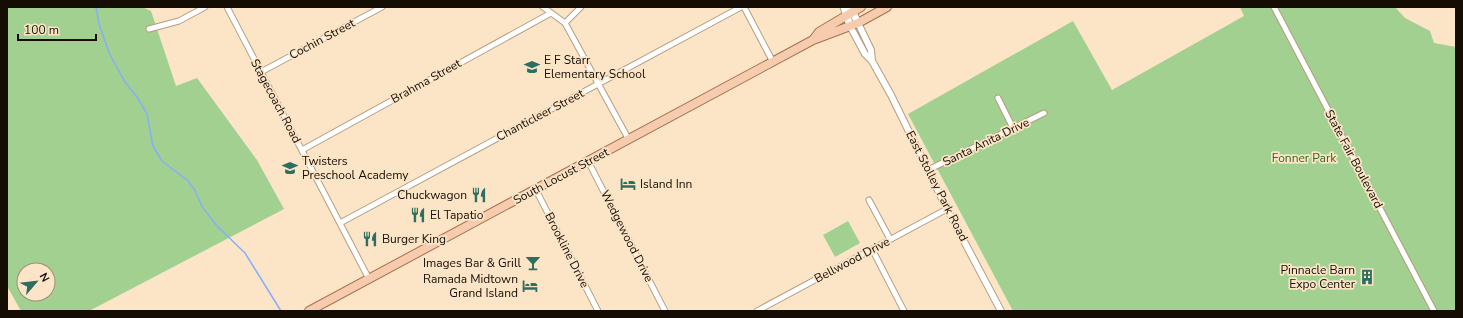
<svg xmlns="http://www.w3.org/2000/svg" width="1463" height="318" font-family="'Nunito Sans',sans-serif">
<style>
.green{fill:#a1d091;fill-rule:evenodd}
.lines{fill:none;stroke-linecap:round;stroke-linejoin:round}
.stream{stroke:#86aefc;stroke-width:1.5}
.minor-casing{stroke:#b39d81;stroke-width:7}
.tertiary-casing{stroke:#b39d81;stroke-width:8}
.secondary-casing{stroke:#b39d81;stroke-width:9}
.primary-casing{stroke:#a4724e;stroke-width:10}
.minor{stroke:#fff;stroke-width:5}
.tertiary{stroke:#fff;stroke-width:6}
.secondary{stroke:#fff;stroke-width:7}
.primary{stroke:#f7cbad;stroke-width:8}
.labels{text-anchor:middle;stroke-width:3.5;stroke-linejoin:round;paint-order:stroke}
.street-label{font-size:12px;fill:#150d04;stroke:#fce5c7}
.poi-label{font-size:12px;fill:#150d04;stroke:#fce5c7;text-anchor:start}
.park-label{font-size:12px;fill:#31661a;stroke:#fce5c7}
</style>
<rect width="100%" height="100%" fill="#fce5c7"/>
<!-- green -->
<path class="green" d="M7,7h135l9,4 25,75 21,-8 60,82 27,49 -195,102h-68l-14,-25zM24,270h24v24h-24z
M1240,7h155l10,11 25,13 4,12 22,4v264h-443l-105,-197 165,-93 39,69 132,-74z
M848,221l12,22 -25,14 -12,-22z"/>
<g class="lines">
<!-- stream -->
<path class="stream" d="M96,7l3,17 11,31 15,27 12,15 10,17 6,32 9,15 25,19 7,9 9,19 14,18 28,27 36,58"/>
<defs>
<path id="minor" d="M227,7l142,272
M543,7l22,16 64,117
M744,7l29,55
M1274,7l160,304
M565,23l16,-16
M149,29l30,-8 26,-14
M261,72l121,-65
M998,98l15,30
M302,150l249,-137
M588,161l77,150
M928,170l116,-57
M536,190l62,121
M869,200l21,39
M340,223l401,-216
M872,249l32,62
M757,311l190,-102"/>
<path id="tertiary" d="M858,23l13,27 1,11
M850,26l15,28 7,7 19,34 56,114 54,102"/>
<path id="secondary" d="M844,7l6,19
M850,7l8,16"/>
<path id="primary" d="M813,40l6,-8 42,-25
M309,311l504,-271 45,-17 29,-16"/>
</defs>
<!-- minor casing -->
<use href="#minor" class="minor-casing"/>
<!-- tertiary casing -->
<use href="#tertiary" class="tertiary-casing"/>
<!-- secondary casing -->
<use href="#secondary" class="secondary-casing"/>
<!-- primary casing -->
<use href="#primary" class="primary-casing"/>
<!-- minor -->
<use href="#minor" class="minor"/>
<!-- tertiary -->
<use href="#tertiary" class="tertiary"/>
<!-- secondary -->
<use href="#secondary" class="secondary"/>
<!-- primary -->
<use href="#primary" class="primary"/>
</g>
<!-- icons -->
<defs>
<symbol id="school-bare" viewBox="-9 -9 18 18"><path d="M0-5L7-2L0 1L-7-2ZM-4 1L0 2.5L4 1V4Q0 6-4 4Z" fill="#2c6f60" stroke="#fce5c7" stroke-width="2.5" paint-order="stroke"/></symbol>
<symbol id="hotel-bare" viewBox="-9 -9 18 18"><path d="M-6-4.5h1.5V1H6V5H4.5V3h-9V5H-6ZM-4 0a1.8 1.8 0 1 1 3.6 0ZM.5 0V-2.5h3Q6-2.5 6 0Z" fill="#2c6f60" stroke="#fce5c7" stroke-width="2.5" paint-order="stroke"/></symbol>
<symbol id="restaurant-bare" viewBox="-9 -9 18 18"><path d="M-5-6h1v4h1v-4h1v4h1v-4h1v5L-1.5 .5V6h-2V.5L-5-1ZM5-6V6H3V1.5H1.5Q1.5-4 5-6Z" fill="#2c6f60" stroke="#fce5c7" stroke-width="2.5" paint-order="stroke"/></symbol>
<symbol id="bar-bare" viewBox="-9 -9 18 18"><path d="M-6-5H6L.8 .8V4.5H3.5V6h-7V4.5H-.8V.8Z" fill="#2c6f60" stroke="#fce5c7" stroke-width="2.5" paint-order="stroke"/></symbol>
<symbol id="building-bare" viewBox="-9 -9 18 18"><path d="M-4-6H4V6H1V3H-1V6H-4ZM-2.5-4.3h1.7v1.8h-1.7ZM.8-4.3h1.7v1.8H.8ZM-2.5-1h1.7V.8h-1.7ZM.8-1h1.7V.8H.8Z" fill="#2c6f60" stroke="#fce5c7" stroke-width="2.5" paint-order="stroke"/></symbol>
</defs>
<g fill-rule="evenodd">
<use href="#school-bare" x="521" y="56" width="22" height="22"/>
<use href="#school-bare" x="279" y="157" width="22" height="22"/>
<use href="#hotel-bare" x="617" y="173" width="22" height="22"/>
<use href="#restaurant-bare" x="468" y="184" width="22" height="22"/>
<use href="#restaurant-bare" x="407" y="204" width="22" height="22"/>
<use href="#restaurant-bare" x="359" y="228" width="22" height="22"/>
<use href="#bar-bare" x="522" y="252" width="22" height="22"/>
<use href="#building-bare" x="1356" y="266" width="22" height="22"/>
<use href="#hotel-bare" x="519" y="275" width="22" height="22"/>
</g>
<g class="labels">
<!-- street labels -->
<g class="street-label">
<text transform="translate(322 39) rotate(-28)" y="4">Cochin Street</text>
<text transform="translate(426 81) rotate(-29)" y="4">Brahma Street</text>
<text transform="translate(276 101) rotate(62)" y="4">Stagecoach Road</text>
<text transform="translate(540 115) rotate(-28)" y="4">Chanticleer Street</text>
<text transform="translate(986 142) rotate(-26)" y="4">Santa Anita Drive</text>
<text transform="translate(1354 159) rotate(62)" y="4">State Fair Boulevard</text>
<text transform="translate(561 176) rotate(-28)" y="4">South Locust Street</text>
<text transform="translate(937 186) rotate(63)" y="4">East Stolley Park Road</text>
<text transform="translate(627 236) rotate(63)" y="4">Wedgewood Drive</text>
<text transform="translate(567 250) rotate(63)" y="4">Brookline Drive</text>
<text transform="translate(852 260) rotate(-28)" y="4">Bellwood Drive</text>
</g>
<!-- poi labels -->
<g class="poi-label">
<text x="544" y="64">E F Starr<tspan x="544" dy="14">Elementary School</tspan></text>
<text x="302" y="165">Twisters<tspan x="302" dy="14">Preschool Academy</tspan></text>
<text x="640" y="188">Island Inn</text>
<text x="467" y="199" text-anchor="end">Chuckwagon</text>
<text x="430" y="219">El Tapatio</text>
<text x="382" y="243">Burger King</text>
<text x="521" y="267" text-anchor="end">Images Bar &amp; Grill</text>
<text x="1355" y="274" text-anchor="end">Pinnacle Barn<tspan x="1355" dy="14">Expo Center</tspan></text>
<text x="518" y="283" text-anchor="end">Ramada Midtown<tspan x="518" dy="14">Grand Island</tspan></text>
</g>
<!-- park labels -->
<g class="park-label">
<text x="1304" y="162">Fonner Park</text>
</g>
</g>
<!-- border -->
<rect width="1463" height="318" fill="none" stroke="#150d04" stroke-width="16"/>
<!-- north arrow -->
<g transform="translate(36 282) rotate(62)"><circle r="19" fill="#fce5c7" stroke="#a08f79"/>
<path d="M0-3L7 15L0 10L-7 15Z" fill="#2c6f60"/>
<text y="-6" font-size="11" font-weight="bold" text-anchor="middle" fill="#150d04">N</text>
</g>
<!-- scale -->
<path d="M18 34v6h78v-6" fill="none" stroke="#150d04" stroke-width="2"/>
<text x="24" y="34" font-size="12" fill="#150d04" stroke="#fce5c7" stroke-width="3" paint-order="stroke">100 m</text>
</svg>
